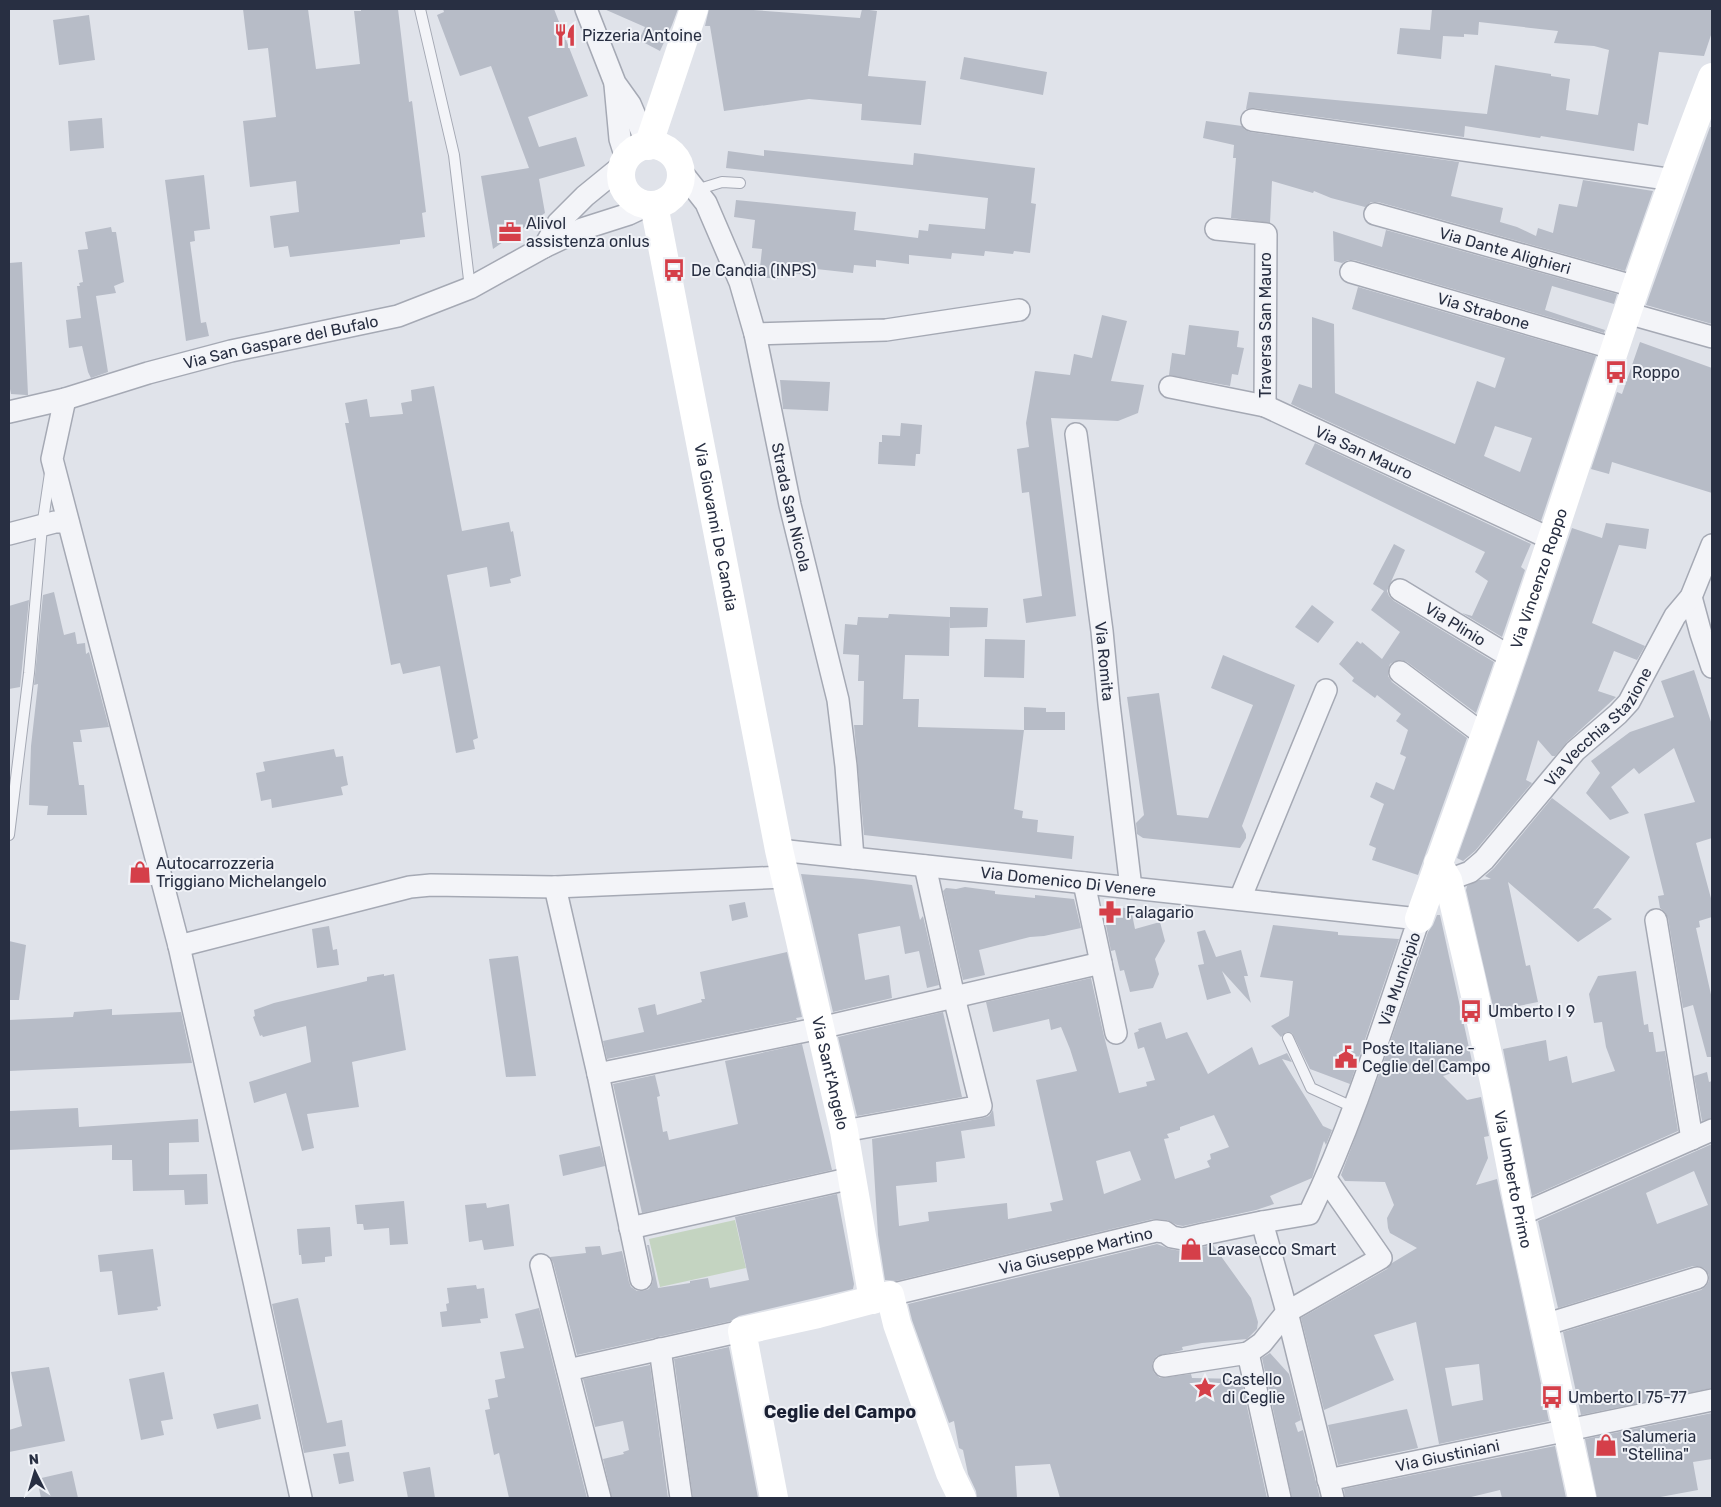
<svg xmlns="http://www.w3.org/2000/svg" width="1721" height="1507" font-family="Rubik,sans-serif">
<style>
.green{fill:#c4d4c1}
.building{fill:#b7bcc7;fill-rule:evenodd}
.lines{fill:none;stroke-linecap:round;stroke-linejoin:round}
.lane-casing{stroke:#a5a9b4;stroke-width:12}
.street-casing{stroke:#a5a9b4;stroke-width:24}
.lane{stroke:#f3f4f8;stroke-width:10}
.street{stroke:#f3f4f8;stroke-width:21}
.secondary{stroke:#fff;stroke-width:28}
.labels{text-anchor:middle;stroke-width:4;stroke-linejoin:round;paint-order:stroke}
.poi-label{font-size:16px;fill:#282f42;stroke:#f0f2f7;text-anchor:start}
.street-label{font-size:16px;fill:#282f42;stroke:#f0f2f7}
.neighbourhood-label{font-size:18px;font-weight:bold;fill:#1a2033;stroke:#f0f2f7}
</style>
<rect width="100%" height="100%" fill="#e0e3ea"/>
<!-- green -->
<path class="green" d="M735,1220l11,48 -86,19 -11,-48z"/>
<!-- building -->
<path class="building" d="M243,9h65l8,60 44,-5 -6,-53h7v-2h37l11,93 3,-1 14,111 -4,1 3,24 -25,3v4l-110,13 -2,-11 -14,2 -4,-32 29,-4 -3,-31 -46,6 -7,-66 33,-4 -8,-69 -20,2z
M443,9h111l34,87 -60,21 11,30 37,-10 9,29 -46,13 6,34 -52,36 -12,-73 48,-8 -38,-102 -31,10 -23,-61 7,-3z
M604,9h74l-6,16 -12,26 -21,-11 6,-13z
M709,9h30l121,9 2,-9 15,2 -9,65 58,5 -5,44 -60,-5 1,-16 -53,-5 -85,12 -14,-85h-5z
M1432,9h280v23l-8,24 -45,-4 -11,73 -10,-2 -4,28 -93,-15 -1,2 -75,-12 -1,11 -210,-29 -8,1 3,-17 238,22 8,-49 56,9v2l19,3 -4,31 32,5 11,-65 -15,-4 -40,-3 4,-12 -79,-9 -1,13 -14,-1v3l-21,-1 -2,23 -44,-5 3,-26 30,2z
M89,15l6,45 -36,5 -6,-45z
M964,57l83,15 -4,23 -83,-16z
M102,118l2,30 -34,3 -2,-30z
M1206,121l36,5 3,4 5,2 209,30 -8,34 52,12 -3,14 17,5 19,9 2,-8 15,5 6,-29 18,3 6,-27 70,11 -28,80 -247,-69h-7l-6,5 -34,-9 -17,-7 -1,2 -41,-12 -2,42 -39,-5 5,-60h-3l1,-13 -31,-7z
M1710,127h2v197l-66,-19z
M764,150l149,15 1,-12 121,15 -4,35 5,1 -6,49 -16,-2 -1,3 -28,-3 -1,5 -32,-3 -1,6 -42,-4v9l-33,-4v7l-22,-2 -1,8 -37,-4 -1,8 -8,-2 -28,-3 -1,7 -19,-2 3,-28 -10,-1 3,-28 -21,-3 2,-17 120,12 -2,18 64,8 1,-8 9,1 1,-7 56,5 3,-31 -262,-30 2,-17 36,5z
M204,175l6,54 -16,2 1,10 -5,1 11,81 5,-1 3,14 -23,5 -21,-161z
M111,227l1,5h4l8,50 -10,4 2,7 -20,3 12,76 -17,6 -3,-6 -6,-26 -13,2 -3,-28 15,-2 -4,-32h3l-1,-3 4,-1 -5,-32 10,-1 -3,-17z
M1386,230l231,64 -3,10 -62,-18 -7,24 60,20 -1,3 -250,-73h-6l-6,3 -8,-2 -1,-30 49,16z
M22,262l6,133h-2l-15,-1 -2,-10v-121z
M1358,287l238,69 -55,165 -250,-117 8,-20 13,4v-71l22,7 1,69 120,51 22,-63 18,7 10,-30 -153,-49zM1495,426l37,12 -12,34 -36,-16z
M1102,315l25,6 -16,60 33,4 -6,28 -20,8 -67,-3 25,198 -50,7 -3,-24 19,-3 -13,-104 -7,1 -5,-44 12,-2 -3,-24 9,-52 35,4 4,-21 18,4z
M1189,325l50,6 -2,16 7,1 -6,27 -6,-1 -2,12 -61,-11 3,-22 13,2z
M1640,342l72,26v125l-100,-31 -3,12 -18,-5 26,-77 5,2z
M780,380l50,2 -2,29 -45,-2z
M434,386l28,145 47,-9 2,10 2,-1 8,45 -11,3 1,4 -21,4 -3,-20 -40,8 31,163 -5,2 2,9 -19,4 -16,-87 -37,8 -3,-11 -9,2 -46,-242h4l-4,-20 22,-4 3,18 33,-3 -2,-11 11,-2 -1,-11z
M901,423l21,2 -2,29h-4l-1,12 -37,-2 1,-22h3v-7l18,1z
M1315,443l216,101 -10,23 4,3 -23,67 -40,-24 10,3 16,-35 -13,-9 10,-20 -180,-88z
M1606,523l43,6 -3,20 -27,-4 -27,78 53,23 -8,14 -23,-9 -16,40 18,6 -49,45 -12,14h-3l-14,-16 -12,40 6,3 -57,68 -12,10 -6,-3 58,-163 57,-167 30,10z
M1394,544l11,6 -18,41 2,5 5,5 100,61 -18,51 -69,-51 -6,-2 -6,1 -5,3 -2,6v6l4,6 75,56 -49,137 -46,-15 4,-12 -7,-3 15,-41 -14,-7 6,-15 18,8 12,-33 -6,-3 8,-24 -12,-9 5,-7 -24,-19 -2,3 -23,-17 2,-3 -15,-14 18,-23 4,3 1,-2 20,17 18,-27 -29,-22 13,-19 -11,-7z
M54,592l10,43 11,-3 2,12 8,-1 1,11 3,-2 20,75 -29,3 2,12h-9l6,43h5l3,30h-40l1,-9 -19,-1 2,-59 7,-62 -4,1 9,-90z
M29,600l-9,87 -11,2v-83z
M1312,605l22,17 -16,21 -23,-16z
M950,607l38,1 -1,19 -37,1z
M889,614l61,3 -1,39 -44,-1 -2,44h16l-1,28 106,3 -10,79 9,2 -1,7 16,2 -1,12 37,4 -2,23 -208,-24 -10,-110h9l1,-44h-6l1,-26 -16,-1 2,-30 12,1 1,-8 30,1z
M985,639l40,1 -1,38 -40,-1z
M1223,655l72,30 -53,141 4,8v4l-6,10 -97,-10 -6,-4 -1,-11 8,-8 -17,-118 32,-4 18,122 31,3 45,-113 -42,-17z
M1694,670l18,55v113l-16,5 16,59v15l-13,4 1,6 -4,1 16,71v58h-5l-14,-52 -10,3 -15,-90 -3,-6 -5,-4 -2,-12 6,-1 -20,-81 51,-12 -21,-54 -35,26 -5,-6 -23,19 18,26 -19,7 -24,-27 14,-20 -9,-12 39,-29 44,-15 -13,-36z
M1024,707l22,1v4h19v18h-41z
M334,749l2,8 7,-1 3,19 2,10 -7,2 2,8 -71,13 -1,-9 -10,2 -5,-28 9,-2 -2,-9z
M1552,798l78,59 -37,52 5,-1 14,11 -34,23 -70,-60 18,84 4,-1 8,37 -44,9 -28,-121 1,-4 12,-6 12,-1 -6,-3 9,-8z
M801,874l62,5 49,6 8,35 3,-4 16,69 -12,3 -8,-37 -14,3 -5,-28 -42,8 7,46 24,-5 3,23 -59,14z
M965,887l30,4v3l40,4v-3l39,4 7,29 -37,8 -14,1 -51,13 6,25 -22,5 -20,-89 3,-3 10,1z
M745,902l3,15 -16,4 -3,-16z
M1106,905l25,4 4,20 25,-7 5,19 -10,18 4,15 -6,14 -23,4 -6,-22 -4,1 -5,-21 -4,1 -8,-41z
M1437,915h3l33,151 -30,10 24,24 14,-3 8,39 -5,1 4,21 -12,27 21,-6 52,242 -110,23 -23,-122 -42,13 20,45 -70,30 -23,-92 86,-49 5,-6 25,-15 -27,-15 -2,-5 -1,-10 7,-13 -9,-23 -40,-1 -4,-6 39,-103 48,-140 5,-7zM1479,1364l4,36 -31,6 -7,-38z
M1273,925l65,7v3l61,4 -49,145 -40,-15 -18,-36 -6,-1 -5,5 -10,-11 18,-10 4,-35 -33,-4z
M329,926l4,24 4,-1 2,16 -22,3 -5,-39z
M1205,930l11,27 25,-7 7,26h-4l7,27 -29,-32 9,22 -24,7 -9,-35 6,-1 -7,-32z
M9,941l17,4 -7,55h-10z
M787,952l15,65 -6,1 1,2 -190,39 -4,-18 41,-9 -6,-24 17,-4 2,11 45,-13 -1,-3h4l-5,-27z
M518,956l18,120 -30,1 -17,-118z
M1636,971l8,54 4,-1 1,8h4l3,20 9,-1 13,80 -146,65 -29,-147 43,-9 3,21 18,-5 5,27 43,-12 -9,-24 -4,-25 -8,1 -5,-29 9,-18z
M384,974v2l10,-2 12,76 -54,12 7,45 -52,7 7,34 -12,3 -16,-58 -32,10 -5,-21 62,-20 -5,-36 -43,11 -1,-2 -2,1 -7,-19 2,-1 -1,-6 20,-7 93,-22v-4z
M1091,978l13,58 15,57 28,-7 -1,-4 9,-2 -11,-33 -6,2 -4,-16 5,-2 -1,-2 23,-7 5,17 21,-7 21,42 44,-27 7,18 28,-12 5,9 -10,-3 41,67 9,4 -6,15 -2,-4 -12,37 -42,18 4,8 -18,6 -73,16 -6,-1 -10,-5 -14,-1 -257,62 -11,-1 -7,-45 -6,-96 111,-21 6,-2 4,-6 2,16 -34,5 4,27 -29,4 1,20 -41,4 3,40 30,-5 -1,-9 79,-9 1,16 44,-8 -2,-8 13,-3 -27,-120 41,-9 -7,-22 -9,-22 -10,3 -2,-11 -56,13 -7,-30zM1214,1115l15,32 -19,7 1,5 -4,2 3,6 -35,12 -11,-40 5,-1 -2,-4 13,-4v-3zM1130,1151l11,29 -37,14 -8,-33z
M112,1009v6l69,-3 11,51 -183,8v-51l64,-3 1,-5z
M943,1012l19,85 -105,19 -19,-79z
M802,1044l30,126 -190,43 -29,-129 42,-9 5,21 -3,1 6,35 4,-1 2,9 69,-16 -13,-63z
M1707,1072l2,10 3,-1v37l-10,3 -8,-45z
M78,1108l1,19 119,-8 1,23 -30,1v32l38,-1 1,30 -23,1 -1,-15 -51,1 -1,-31h-20v-15l-103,5v-39z
M1712,1144v244l-131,27 -18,-83 138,-42 5,-4 3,-5v-6l-4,-6 -6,-3h-6l-135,42 -20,-87zM1694,1171l14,34 -51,19 -11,-31z
M600,1146l5,20 -42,10 -4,-21z
M837,1194l17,90 -1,5 -114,27 -8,5 -154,34 -24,-93 -3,-5 36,-4 -1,-6 15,-1 2,9 20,-4 7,31 2,5 6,4h6l6,-2 4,-7v-6l-6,-31h2l9,43 32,-5v-2l18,-3 2,10 39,-8 -14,-63z
M404,1201l4,43 -18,1 -1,-17 -25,2 -1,-6h-6l-2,-19z
M486,1203l1,5 22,-4 5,42 -30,4 -2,-10 -13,2 -4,-37z
M330,1227l2,29 -7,1v5l-23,2 -1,-9h-2l-2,-26z
M1157,1244l13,5 11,2 32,-6 38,53 7,24 -1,7 -10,10 -45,4 -20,4 1,3 -26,6 -4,5 -1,6 2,6 6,5 31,-4 1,4 49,1 26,119h-207l-10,-34 -35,2 2,32h-40l-1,-7 -8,-17 -5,-24 -4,-2 -5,-27 -5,2 -37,-103 -4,-16z
M153,1249l8,57 -4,1 1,3 -40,5 -6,-44 -12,1 -2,-17z
M476,1285l1,4 7,-1 4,30 -8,1 1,4 -39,4 -2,-15 7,-1 -1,-7 3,-1 -2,-15z
M298,1298l29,125 15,-3 4,26 -42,7 -32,-149z
M539,1308l48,190h-78l-10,-45 -5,2 -9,-45 5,-1 -2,-10 10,-2 -3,-17 10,-2 -5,-26 24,-4 -9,-34z
M729,1347l29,151h-65l-19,-139z
M1270,1353l19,21 12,46 -6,3 3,9 5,-2 17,68h-28l-30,-140z
M650,1365l18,133h-56l-9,-39 21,-5 -1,-2 6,-2 -6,-29 -28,6 -12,-48z
M49,1367l16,74 -56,11v-22l13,-4 -11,-54z
M164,1372l9,47 -12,2 3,14 -23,5 -12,-61z
M258,1404l3,15 -44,10 -4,-15z
M1407,1409l11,39 -80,17 -10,-40z
M1712,1413v46l-19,3 5,28 -43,8h-58l-12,-59z
M1555,1446l11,52h-64l-2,-8 -33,8h-122l-1,-9z
M349,1452l5,29 -15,3 -6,-30z
M430,1467l5,31h-27l-5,-26z
M72,1471l6,27h-37l-4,-19z"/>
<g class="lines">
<defs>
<path id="lane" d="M420,9l34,146 16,133
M696,190l26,-8 18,1
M9,835l20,-162 13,-146 8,-54
M1288,1038l23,50 44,20"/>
<g id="street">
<path d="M586,9l29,74 15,21 18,42"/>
<path d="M615,85l5,54 6,19"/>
<path d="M1252,120l422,60"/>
<path id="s1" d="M680,170l26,33 34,79 15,52 35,171 48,195 8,66 7,92"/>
<path id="s2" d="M1375,214l262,73"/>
<path d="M1216,229l50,5 -1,172"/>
<path d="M544,247l14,-24 27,-27 38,-31"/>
<path id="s3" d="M1351,272l264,77"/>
<path d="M1627,313l85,24"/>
<path d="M755,334l131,-4 133,-20"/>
<path id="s4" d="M1170,387l95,19 286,133"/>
<path d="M65,399l-13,60 127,487 75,335 47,217"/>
<path id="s5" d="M9,412l56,-13 83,-26 83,-22 167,-35 72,-28 74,-41 38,-18 47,-15 19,-9"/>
<path id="s6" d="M1076,434l26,197 7,73 22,184"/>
<path d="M9,534l46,-12h13"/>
<path id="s7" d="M1400,590l112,68"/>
<path d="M1691,597l10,37 11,33"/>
<path d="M1400,672l84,63"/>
<path id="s8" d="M779,850l640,69c-34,99 -64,200 -110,295l-47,8 25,90 94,-54 -55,-79"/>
<path id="s9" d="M1448,880l22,-8 14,-12 91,-109 43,-37 11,-12 46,-86 16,-19 21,-52"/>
<path d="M1084,883l32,150"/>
<path d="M555,887l43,187 43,205"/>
<path d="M1240,899l86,-209"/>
<path d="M1656,920l36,219"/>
<path d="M179,946l231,-59 21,-2 124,2 229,-10"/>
<path d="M598,1074l222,-46 281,-65"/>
<path d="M844,1131l137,-25 -27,-109 -29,-131"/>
<path d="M1520,1215l192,-85"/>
<path d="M630,1228l222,-50"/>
<path d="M541,1265l59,233"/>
<path id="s10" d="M890,1295l266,-64 9,1 7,5 11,2 21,-5 58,-12"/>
<path d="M1287,1312l46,186"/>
<path d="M1544,1325l153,-47"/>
<path d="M660,1349l21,149"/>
<path d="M1248,1353l14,-10 25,-31"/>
<path d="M1164,1366l84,-13 32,145"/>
<path d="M568,1370l174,-39"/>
<path id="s11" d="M1328,1480l384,-80"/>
</g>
</defs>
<!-- lane casing -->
<use href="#lane" class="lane-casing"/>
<!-- street casing -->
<use href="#street" class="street-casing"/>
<!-- lane -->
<use href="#lane" class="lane"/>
<!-- street -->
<use href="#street" class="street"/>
<!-- secondary -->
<g class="secondary">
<circle cx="651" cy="175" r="30"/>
<path d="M648,146l46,-137"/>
<path id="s12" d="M654,205l125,645 65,281 29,169"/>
<path id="s13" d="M1438,863l10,17 23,97 25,114 24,124 62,283"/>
<path id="s14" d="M1419,919c31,-87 63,-174 93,-262 66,-193 126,-389 200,-580"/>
<path d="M774,1498l-32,-167 76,-17 72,-19 7,29 53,149 12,25"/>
</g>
</g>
<!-- icons -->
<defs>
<symbol id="restaurant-bare" viewBox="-9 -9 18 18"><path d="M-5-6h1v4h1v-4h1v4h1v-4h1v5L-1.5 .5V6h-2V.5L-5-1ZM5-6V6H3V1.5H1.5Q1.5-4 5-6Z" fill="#d53f49" stroke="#f0f2f7" stroke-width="2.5" paint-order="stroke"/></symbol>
<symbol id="office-bare" viewBox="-9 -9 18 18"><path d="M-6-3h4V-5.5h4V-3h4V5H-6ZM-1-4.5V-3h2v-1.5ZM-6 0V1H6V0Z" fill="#d53f49" stroke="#f0f2f7" stroke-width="2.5" paint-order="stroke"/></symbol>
<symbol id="bus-bare" viewBox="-9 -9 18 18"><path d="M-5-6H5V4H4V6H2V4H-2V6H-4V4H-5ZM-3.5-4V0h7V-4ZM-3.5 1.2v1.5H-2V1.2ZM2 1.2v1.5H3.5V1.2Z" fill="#d53f49" stroke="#f0f2f7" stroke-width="2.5" paint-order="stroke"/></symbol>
<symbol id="shop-bare" viewBox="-9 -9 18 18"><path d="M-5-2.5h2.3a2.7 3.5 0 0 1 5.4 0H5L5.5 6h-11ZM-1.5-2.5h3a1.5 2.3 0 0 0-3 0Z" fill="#d53f49" stroke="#f0f2f7" stroke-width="2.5" paint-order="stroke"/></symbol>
<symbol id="pharmacy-bare" viewBox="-9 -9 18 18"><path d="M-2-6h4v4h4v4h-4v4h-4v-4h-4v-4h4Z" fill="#d53f49" stroke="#f0f2f7" stroke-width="2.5" paint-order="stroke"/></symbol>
<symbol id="civic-bare" viewBox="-9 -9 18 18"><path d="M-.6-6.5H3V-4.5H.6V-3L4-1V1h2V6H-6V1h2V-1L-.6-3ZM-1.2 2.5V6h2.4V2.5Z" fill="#d53f49" stroke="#f0f2f7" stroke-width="2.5" paint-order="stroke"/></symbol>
<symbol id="sight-bare" viewBox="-9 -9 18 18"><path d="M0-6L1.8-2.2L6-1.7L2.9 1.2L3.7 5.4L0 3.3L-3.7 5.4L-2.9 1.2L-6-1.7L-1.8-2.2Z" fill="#d53f49" stroke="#f0f2f7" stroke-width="2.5" paint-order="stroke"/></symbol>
</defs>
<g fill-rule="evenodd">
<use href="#restaurant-bare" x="549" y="19" width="32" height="32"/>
<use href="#office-bare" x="494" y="216" width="32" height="32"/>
<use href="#bus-bare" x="658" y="254" width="32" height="32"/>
<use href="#bus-bare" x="1600" y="356" width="32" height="32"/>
<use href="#shop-bare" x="124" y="856" width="32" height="32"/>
<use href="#pharmacy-bare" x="1094" y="896" width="32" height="32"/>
<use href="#bus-bare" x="1455" y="995" width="32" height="32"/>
<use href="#civic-bare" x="1330" y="1041" width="32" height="32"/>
<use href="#shop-bare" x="1175" y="1233" width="32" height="32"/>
<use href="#sight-bare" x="1189" y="1372" width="32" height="32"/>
<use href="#bus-bare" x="1536" y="1381" width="32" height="32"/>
<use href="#shop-bare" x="1590" y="1429" width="32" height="32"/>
</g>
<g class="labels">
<!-- poi labels -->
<g class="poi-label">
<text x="582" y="41">Pizzeria Antoine</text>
<text x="526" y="229">Alivol<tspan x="526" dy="18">assistenza onlus</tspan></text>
<text x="691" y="276">De Candia (INPS)</text>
<text x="1632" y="378">Roppo</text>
<text x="156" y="869">Autocarrozzeria<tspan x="156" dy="18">Triggiano Michelangelo</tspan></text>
<text x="1126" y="918">Falagario</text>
<text x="1488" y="1017">Umberto I 9</text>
<text x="1362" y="1054">Poste Italiane -<tspan x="1362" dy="18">Ceglie del Campo</tspan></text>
<text x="1208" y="1255">Lavasecco Smart</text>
<text x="1222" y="1385">Castello<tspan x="1222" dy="18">di Ceglie</tspan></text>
<text x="1568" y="1403">Umberto I 75-77</text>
<text x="1622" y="1442">Salumeria<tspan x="1622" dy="18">"Stellina"</tspan></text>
</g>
<!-- street labels -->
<g class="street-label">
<text dy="6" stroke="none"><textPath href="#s2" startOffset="135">Via Dante Alighieri</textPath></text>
<text dy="6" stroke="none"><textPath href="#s3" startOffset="138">Via Strabone</textPath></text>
<text transform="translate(1265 325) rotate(-90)" y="6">Traversa San Mauro</text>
<text dy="6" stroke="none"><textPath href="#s5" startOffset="281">Via San Gaspare del Bufalo</textPath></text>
<text dy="6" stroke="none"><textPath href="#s4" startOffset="206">Via San Mauro</textPath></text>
<text dy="6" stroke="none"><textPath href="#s1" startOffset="359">Strada San Nicola</textPath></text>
<text dy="6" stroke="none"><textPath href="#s12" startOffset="328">Via Giovanni De Candia</textPath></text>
<text dy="6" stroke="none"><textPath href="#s14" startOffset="361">Via Vincenzo Roppo</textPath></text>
<text dy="6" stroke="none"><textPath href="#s7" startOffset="65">Via Plinio</textPath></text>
<text dy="6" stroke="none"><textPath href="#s6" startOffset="229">Via Romita</textPath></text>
<text dy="6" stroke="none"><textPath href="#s9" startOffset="218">Via Vecchia Stazione</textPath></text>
<text dy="6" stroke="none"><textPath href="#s8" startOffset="291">Via Domenico Di Venere</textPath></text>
<text transform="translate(1399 979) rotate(-71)" y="6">Via Municipio</text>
<text dy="6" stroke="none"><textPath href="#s12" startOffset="886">Via Sant'Angelo</textPath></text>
<text dy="6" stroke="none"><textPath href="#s13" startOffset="326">Via Umberto Primo</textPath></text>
<text dy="6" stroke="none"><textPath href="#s10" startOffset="191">Via Giuseppe Martino</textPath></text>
<text dy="6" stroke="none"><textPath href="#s11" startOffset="122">Via Giustiniani</textPath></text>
</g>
<!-- neighbourhood labels -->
<g class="neighbourhood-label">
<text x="840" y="1418">Ceglie del Campo</text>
</g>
</g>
<!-- border -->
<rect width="1721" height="1507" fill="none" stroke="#282f42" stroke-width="20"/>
<!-- north arrow -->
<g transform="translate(35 1472) rotate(355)" stroke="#f0f2f7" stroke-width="4" paint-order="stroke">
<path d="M0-4L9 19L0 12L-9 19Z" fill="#282f42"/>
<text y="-8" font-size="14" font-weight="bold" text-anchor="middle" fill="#282f42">N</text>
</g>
</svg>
